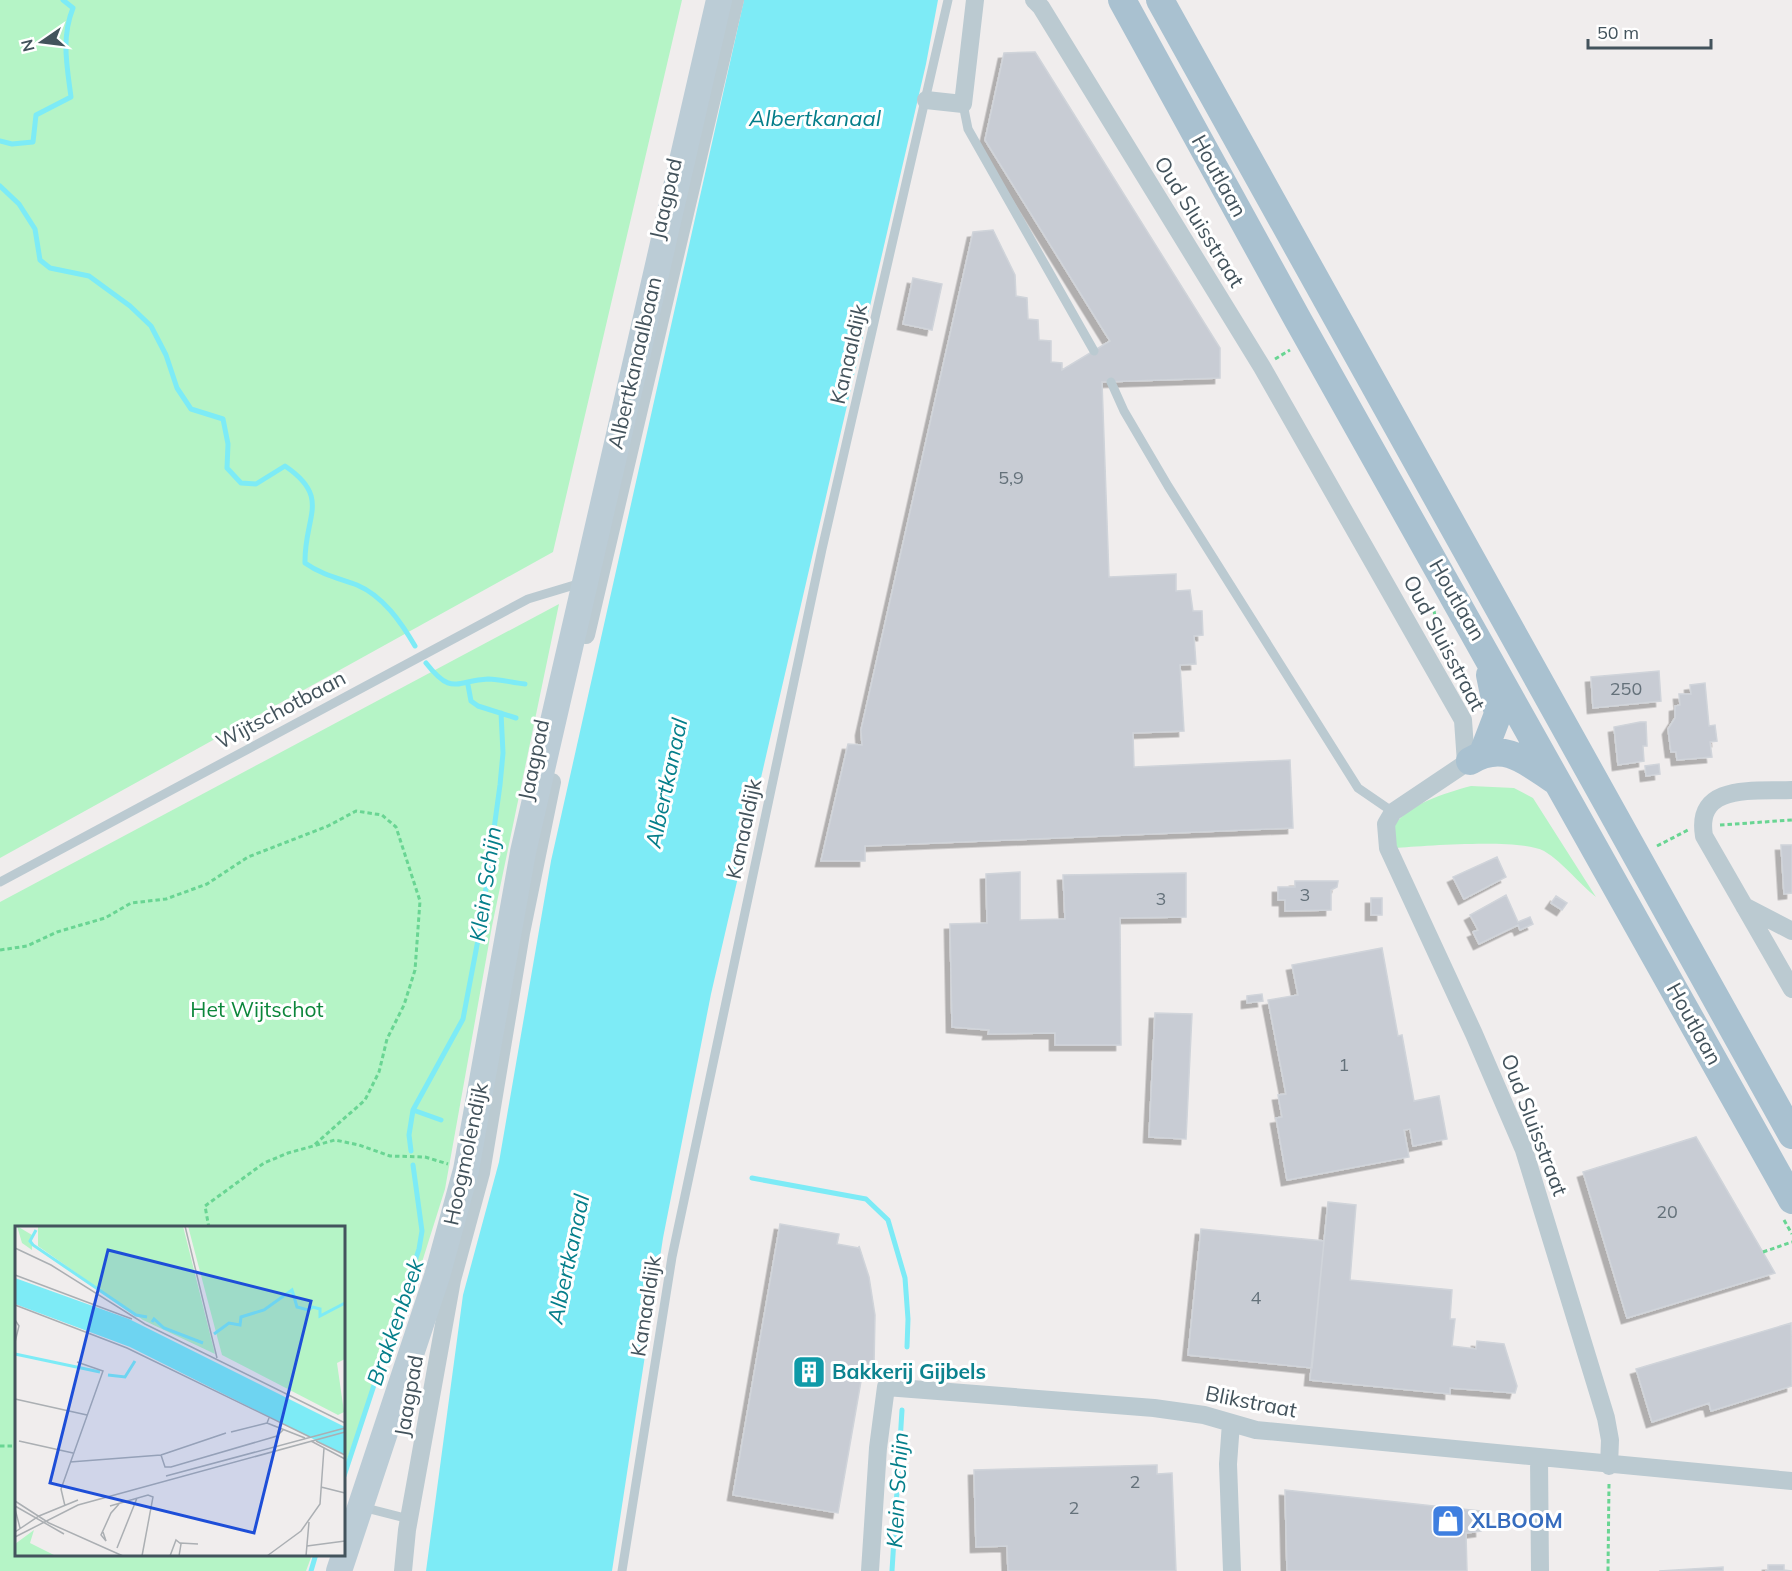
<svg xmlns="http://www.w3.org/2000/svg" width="1792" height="1571" font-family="Mulish,sans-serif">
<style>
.green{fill:#b5f4c6}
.water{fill:#7debf6}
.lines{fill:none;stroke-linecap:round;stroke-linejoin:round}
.stream{stroke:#7debf6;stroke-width:5}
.building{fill:#c8ccd4;stroke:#d0d4da;stroke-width:1.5;filter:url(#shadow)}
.path{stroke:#69d593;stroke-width:3;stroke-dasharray:4.5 3;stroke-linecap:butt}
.lane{stroke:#bbcad1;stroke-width:9}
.street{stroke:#bbcad1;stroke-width:18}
.secondary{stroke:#bbccd6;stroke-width:26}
.primary{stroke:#a9c1d0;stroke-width:28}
.labels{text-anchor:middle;stroke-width:6;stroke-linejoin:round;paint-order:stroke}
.number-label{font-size:18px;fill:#64717a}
.street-label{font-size:21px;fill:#43535c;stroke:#fff}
.park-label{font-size:21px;fill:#0c863b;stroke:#fff}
.culture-label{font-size:21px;font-weight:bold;fill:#0d838f;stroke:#fff;text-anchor:start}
.shop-label{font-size:21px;font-weight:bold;fill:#366cbe;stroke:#fff;text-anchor:start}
.water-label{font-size:22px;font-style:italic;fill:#047e8a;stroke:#fff}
.inset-river{fill:none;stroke:#7debf6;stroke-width:3}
.inset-road{fill:none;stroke:#abafb3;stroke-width:1.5}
.view{fill:#1d4ed8;fill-opacity:0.15;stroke:#1d4ed8;stroke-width:3}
.inset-edge{fill:none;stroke:#43535c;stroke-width:3}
</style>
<defs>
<filter id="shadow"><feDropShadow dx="-5.5" dy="5.5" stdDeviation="0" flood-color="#0004"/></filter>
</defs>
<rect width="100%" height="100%" fill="#f0eded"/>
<!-- green -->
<path class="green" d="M0,0h682l-129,552 -553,306z
M559,604l-67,322 -47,263 -55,175 -10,2 -36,102v-240h-328v326l296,1 -6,16h-306v-669z
M1471,786l43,2 19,10 63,99c-18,-14 -32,-34 -52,-46 -24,-13 -120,-5 -149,-3l-2,-21c15,-23 52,-34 78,-41z"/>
<!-- water -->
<path class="water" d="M744,0h194l-12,64 -215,930 -48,244 -51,333h-186l37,-276 36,-133 52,-301z"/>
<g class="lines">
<!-- stream -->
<path class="stream" d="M0,141l12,3 21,-2 3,-27 35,-18c-4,-31 -10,-59 2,-89l-10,-8
M0,186l19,18 16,25 5,31 10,8 39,8 41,30 21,20 15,29 11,33 14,21 32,10 5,25 -1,24 14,15 15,1 29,-18c47,32 19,50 20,97 17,12 33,15 52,22 26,11 44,37 58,61
M426,663c26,33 29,18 62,16 12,0 25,4 37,5
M468,685l3,16 7,5 38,12
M441,1120l-28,-10 50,-91 18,-95 19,-139 3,-32 -2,-40
M411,1151l-2,-16 4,-25
M752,1178l114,21 22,21 17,58 3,41 -1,28
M344,1476l75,-227 3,-18 -9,-66
M311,1571l5,-17
M892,1571l10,-161"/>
</g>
<!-- building -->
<path class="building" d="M1035,52l185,296v30l-118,4 7,195 67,-3v17l14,-1 3,21h9l1,24 -9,1 2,28 -16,1 4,66 -51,2 1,34 156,-7 3,68 -428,18v15h-44l27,-117 14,1 -1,-15 112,-498 20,-2 22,45 1,21 11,2 1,21 10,1 1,20 12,1v21l11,1v7l48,-29 -125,-201 19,-87z
M913,278l29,6 -10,46 -29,-6z
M1659,671l2,30 -68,7 -2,-31z
M1705,683l4,43 6,-1 2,16 -7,1 2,15 -35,3 -1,-8h-5l-3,-23 7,-11v-12l5,-1 -1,-11h12l-1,-9z
M1640,722h6l1,24h-4l1,15 -26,4 -4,-38z
M1659,764l1,10 -14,2 -1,-10z
M1781,845h11v48l-8,1z
M1497,857l9,20 -42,22 -11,-22z
M1020,872v48l45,-1 -2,-44 123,-2v44l-66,1 1,127h-66v-12l-67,1 1,-4 -37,-3 -2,-103 37,-1 -1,-49z
M1295,881h43l-1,6 -6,3v20l-46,1v-11h-7v-13h17z
M1506,895l12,27 12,-5 3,7 -13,6 -2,-5 -39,19 -6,-12 5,-2 -8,-15z
M1556,896l11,7 -5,7 -11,-7z
M1371,898h11v17h-11z
M1382,948l16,88 4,-1 12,66 25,-5 8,43 -34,7 -3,-17 -6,1 5,27 -122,23 -11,-62 6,-1 -4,-22 8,-1 -18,-94 30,-5 -6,-30z
M1262,994l1,7 -16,2v-7z
M1155,1013l37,1 -6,125 -37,-2z
M1696,1137l79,136 -148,45 -44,-146z
M1328,1202l28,3 -6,75 102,10 -2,29h5l-3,27 24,3 1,-8 27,3 13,42 -2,7 -65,-5v6l-140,-14z
M780,1224l59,10 -2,10 22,4v-2l10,31 6,38 -1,51 -10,-2 -26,149 -105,-18z
M1201,1229l123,12 -12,127 -124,-13z
M1791,1323l1,63 -81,25 -2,-8 -57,19 -16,-53z
M1157,1465v9l15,-1 4,98h-168l-1,-25 -31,1 -2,-77z
M1285,1490l195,21 1,20 -15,2 1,38h-180z
M1768,1565h16v5l8,1h-27h3z
M1723,1567v4h-64z"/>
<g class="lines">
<!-- path -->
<path class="path" d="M1275,359l15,-9
M1434,610l4,29
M1720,825l72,-5
M1657,846l31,-16
M0,950l27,-4 30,-14 48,-14 26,-15 35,-4 41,-15 41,-27 80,-31 28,-15 26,4 14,12 24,74 -5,69 -11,35 -17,34 -8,33 -14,28 -52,46
M1784,1220l8,14
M209,1228l-4,-22 59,-43 24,-10 47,-13 24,5 31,11 35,1 23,7
M1763,1252l29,-10
M0,1446h16
M1608,1571l1,-88"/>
<!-- lane -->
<path class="lane" d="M963,104l5,25 126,222
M1111,382l13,29 44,75 190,302 35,24
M0,882l528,-283 53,-16
M362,1507l47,12
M622,1571l50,-314 150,-708 126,-549"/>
<!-- street -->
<path class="street" d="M1034,0l7,7 221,360 201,353 3,43 -73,49 -7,12 2,24 86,186 50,116 82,268 4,22 -1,26
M926,100l37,4 12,-104
M586,635l149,-635
M1792,790c-36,2 -97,-8 -88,46l88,153
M1744,906l48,25
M1231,1423l-3,41 4,107
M1539,1458l1,113
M403,1571l4,-41 45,-250 29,-107 40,-240 31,-151
M870,1571l8,-123 8,-61 268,21 50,7 52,15 536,51"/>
<!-- secondary -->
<path class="secondary" d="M339,1571l98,-295 29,-106 57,-318 196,-852"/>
<!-- primary -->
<path class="primary" d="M1122,0l176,320 494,880
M1160,0l632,1135
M1483,753l15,-39 -8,-39
M1470,761c35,-21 57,1 87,21"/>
</g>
<!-- icons -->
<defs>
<symbol id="building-square" viewBox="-11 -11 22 22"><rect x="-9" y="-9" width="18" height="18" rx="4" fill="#0f9aa8" stroke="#fff"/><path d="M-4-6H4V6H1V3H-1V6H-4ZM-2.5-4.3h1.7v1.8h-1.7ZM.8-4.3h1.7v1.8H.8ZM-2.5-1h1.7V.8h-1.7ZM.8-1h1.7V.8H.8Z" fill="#fff"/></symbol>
<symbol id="shop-square" viewBox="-11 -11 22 22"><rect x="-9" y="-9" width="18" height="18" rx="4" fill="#3f7fe0" stroke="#fff"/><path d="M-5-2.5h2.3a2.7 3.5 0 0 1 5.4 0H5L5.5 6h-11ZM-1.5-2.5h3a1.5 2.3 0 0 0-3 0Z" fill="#fff"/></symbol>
</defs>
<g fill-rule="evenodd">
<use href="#building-square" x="790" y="1353" width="38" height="38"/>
<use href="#shop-square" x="1429" y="1502" width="38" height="38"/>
</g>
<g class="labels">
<!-- number labels -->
<g class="number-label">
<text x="1011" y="484">5,9</text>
<text x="1626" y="695">250</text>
<text x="1305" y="901">3</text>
<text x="1161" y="905">3</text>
<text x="1344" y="1071">1</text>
<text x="1667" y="1218">20</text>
<text x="1256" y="1304">4</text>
<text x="1135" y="1488">2</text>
<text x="1074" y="1514">2</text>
</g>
<!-- street labels -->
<g class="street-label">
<text transform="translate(1219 176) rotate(61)" y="7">Houtlaan</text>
<text transform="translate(666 199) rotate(-77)" y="7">Jaagpad</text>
<text transform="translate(1199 222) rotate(58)" y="7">Oud Sluisstraat</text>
<text transform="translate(849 354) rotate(-77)" y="7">Kanaaldijk</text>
<text transform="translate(635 363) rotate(-77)" y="7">Albertkanaalbaan</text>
<text transform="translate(1457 600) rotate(60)" y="7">Houtlaan</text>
<text transform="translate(1444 643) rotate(62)" y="7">Oud Sluisstraat</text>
<text transform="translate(281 710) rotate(-28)" y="7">Wijtschotbaan</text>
<text transform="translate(534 760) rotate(-78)" y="7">Jaagpad</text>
<text transform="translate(744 829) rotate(-78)" y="7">Kanaaldijk</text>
<text transform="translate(1694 1024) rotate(61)" y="7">Houtlaan</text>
<text transform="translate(1534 1125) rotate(69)" y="7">Oud Sluisstraat</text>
<text transform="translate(466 1154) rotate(-78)" y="7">Hoogmolendijk</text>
<text transform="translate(646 1306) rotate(-81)" y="7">Kanaaldijk</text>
<text transform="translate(409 1396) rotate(-80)" y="7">Jaagpad</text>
<text transform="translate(1251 1402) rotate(11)" y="7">Blikstraat</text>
</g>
<!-- park labels -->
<g class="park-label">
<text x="257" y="1017">Het Wijtschot</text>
</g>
<!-- culture labels -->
<g class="culture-label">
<text x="832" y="1379">Bakkerij Gijbels</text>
</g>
<!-- shop labels -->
<g class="shop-label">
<text x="1471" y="1528">XLBOOM</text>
</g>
<!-- water labels -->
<g class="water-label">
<text x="815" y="126">Albertkanaal</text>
<text transform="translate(666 783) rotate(-78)" y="8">Albertkanaal</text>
<text transform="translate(485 884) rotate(-82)" y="8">Klein Schijn</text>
<text transform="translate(568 1259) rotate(-78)" y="8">Albertkanaal</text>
<text transform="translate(395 1322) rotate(-71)" y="8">Brakkenbeek</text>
<text transform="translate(897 1490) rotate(-87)" y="8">Klein Schijn</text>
</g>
</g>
<!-- overview -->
<g transform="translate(15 1226)">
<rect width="330" height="330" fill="#f0eded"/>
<path d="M2,0l15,9v15l-10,-7zM57,0h111l32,128 -72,-34 -105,-74v-19zM173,0h157v133l-8,4 7,49 -6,3 -116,-60zM19,304l-4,13 26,13h-41v-12z" fill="#b5f4c6"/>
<path d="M0,52l114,41 216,108v28l-215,-108 -115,-43z" fill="#7debf6"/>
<path class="inset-river" d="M21,4l-6,11 3,4 103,70 11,2M137,96l2,-3 10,9 39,15M199,108l15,-11 11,2 1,-8 23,-7 28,-20 5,17 11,3 5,-3 7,2v7l25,-13M0,128l85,18M93,149l17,2 10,-16"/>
<path class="inset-road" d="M170,0l32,132M0,22l36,17 94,59 200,99M0,49l117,44M0,79l112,43 183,89M0,94l4,6 -4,16M0,173l72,16M254,192l-2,5 38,15M216,206l36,-9M4,215l54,12M296,215l34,18M301,215l29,14M146,229l4,12h6l106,-31 6,-6M146,229l65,-22M55,236l91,-7M151,250l179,-48M306,261l24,6M0,275l34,22 74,33M0,280l49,28M50,280l-4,-17 42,-118 -26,-9M95,280l38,-11 5,2 -11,59M0,283l5,19M0,306l24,-16 39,-16M88,306l3,9 -5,-6 10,-22 8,-9M0,311l63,-32 267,-73M165,317l18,1M292,320l38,-5M102,322l20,-50M155,330l6,-16 5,4 -2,12M252,330l34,-25 19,-27 4,-56M291,330l3,-34"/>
<path class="view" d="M93,24l203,51 -57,232 -204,-50z"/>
<rect width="330" height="330" class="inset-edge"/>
</g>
<!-- north arrow -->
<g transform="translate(42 42) rotate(256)" stroke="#ffffff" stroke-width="4.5" paint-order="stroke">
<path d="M0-4.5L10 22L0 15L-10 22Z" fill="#43535c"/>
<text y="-9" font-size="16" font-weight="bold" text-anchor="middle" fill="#43535c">N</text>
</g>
<!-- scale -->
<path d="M1588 39v9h123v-9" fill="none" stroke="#43535c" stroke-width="3"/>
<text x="1597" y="39" font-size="18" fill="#43535c" stroke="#ffffff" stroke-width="4.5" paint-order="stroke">50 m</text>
</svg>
